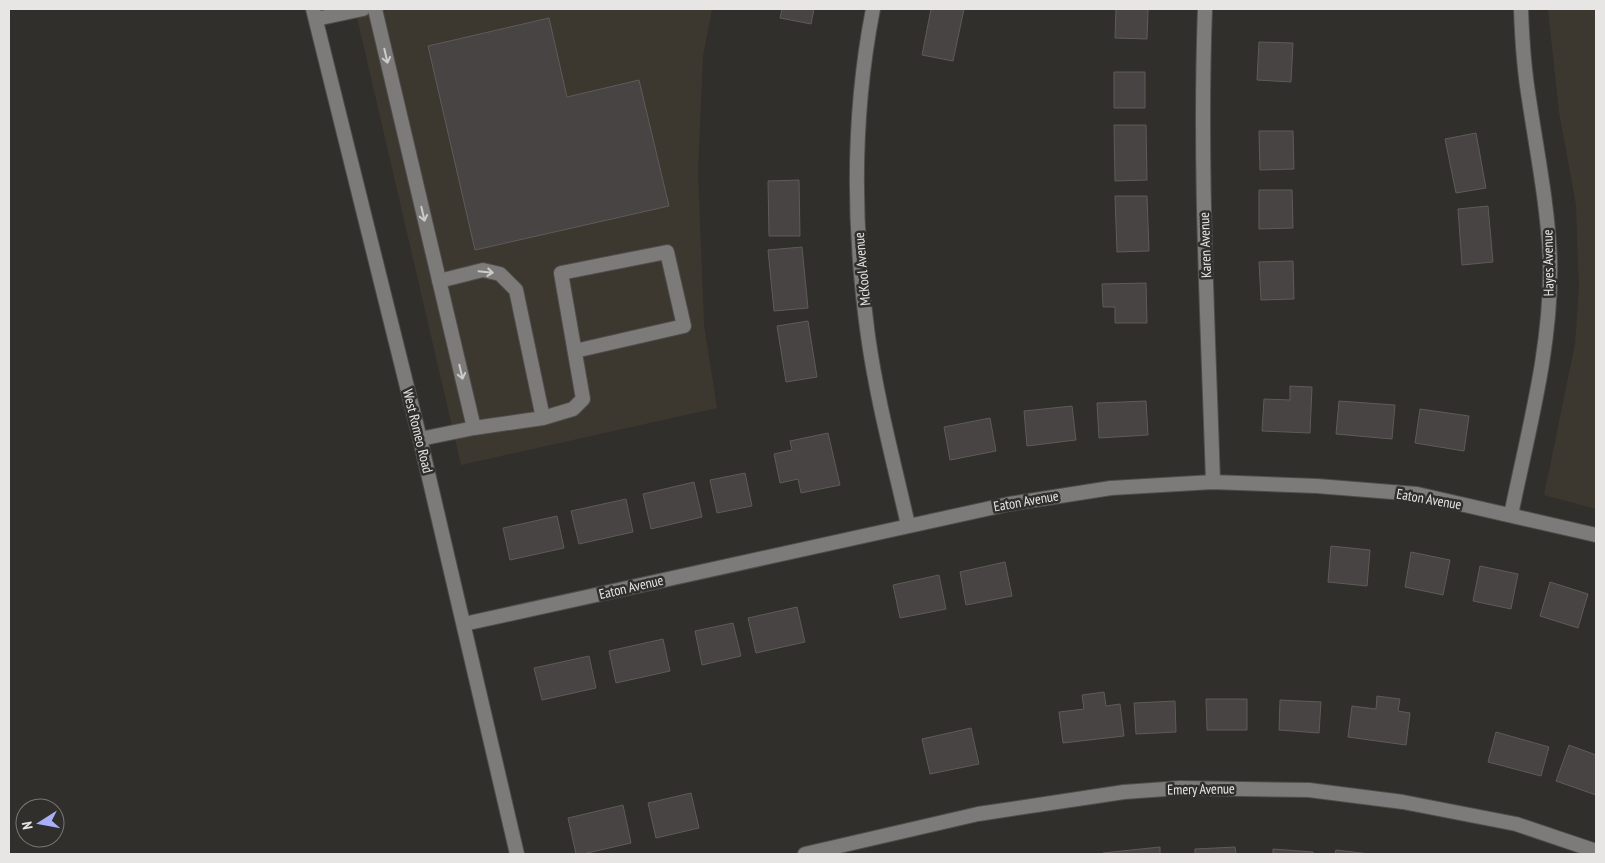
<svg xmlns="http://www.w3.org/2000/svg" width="1605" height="863" font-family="'PT Sans Narrow',sans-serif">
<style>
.built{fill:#3c372f}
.building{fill:#474443;stroke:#5e5b59}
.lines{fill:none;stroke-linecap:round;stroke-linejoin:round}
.service-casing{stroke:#4e4d4b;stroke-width:16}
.minor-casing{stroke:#4e4d4b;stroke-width:16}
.secondary-casing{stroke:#4e4d4b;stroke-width:16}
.service{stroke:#7d7b79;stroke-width:14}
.minor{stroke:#7d7b79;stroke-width:14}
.secondary{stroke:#7d7b79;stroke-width:14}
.oneway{stroke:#cccbca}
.labels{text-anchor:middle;stroke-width:5;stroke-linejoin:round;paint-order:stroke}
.street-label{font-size:14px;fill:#e7e6e5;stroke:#302f2c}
</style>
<rect width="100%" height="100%" fill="#302f2c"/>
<!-- built -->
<path class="built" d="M355,9h357l-9,48 -5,114 6,153 13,84 -256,57z
M1548,9h48v500l-52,-14 31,-151 4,-56 -3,-83 -17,-93z"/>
<!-- building -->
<path class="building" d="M782,9h32l-3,15 -31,-6z
M931,9h33l-11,52 -31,-6z
M1116,9h32l-1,30 -32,-1z
M549,18l18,79 72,-17 30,126 -194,44 -47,-204z
M1259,42l34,1 -2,39 -34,-2z
M1114,72h31v36h-31z
M1114,125h32l1,55 -32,1z
M1259,131h34l1,38 -34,1z
M1476,133l10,55 -30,5 -11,-54z
M799,180l1,56h-31l-1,-55z
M1259,190h33l1,38 -34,1z
M1115,196h32l2,55 -32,1z
M1488,206l5,56 -31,3 -4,-56z
M802,247l6,61 -34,3 -6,-61z
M1293,261l1,38 -33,1 -2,-38z
M1146,283l1,40h-32v-16h-12l-1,-23z
M808,321l9,56 -31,5 -9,-56z
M1290,386l22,1 -2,46 -48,-2 2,-32 26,1z
M1146,401l2,34 -49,3 -2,-35z
M1339,401l56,4 -3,34 -56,-5z
M1072,406l4,34 -49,6 -3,-35z
M1420,409l49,7 -5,35 -49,-8z
M990,418l6,33 -46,9 -6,-33z
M828,433l12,52 -39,8 -3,-14 -18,4 -6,-29 18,-4 -2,-9z
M745,473l7,33 -35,7 -7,-33z
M694,482l8,35 -51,12 -8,-35z
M626,499l7,33 -54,12 -8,-33z
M557,516l7,32 -54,12 -7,-32z
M1331,546l39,4 -3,36 -39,-4z
M1411,552l39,8 -7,35 -38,-8z
M1005,562l7,34 -46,9 -6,-33z
M1480,566l38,8 -7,35 -38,-8z
M939,575l7,34 -46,9 -7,-33z
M1550,582l38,12 -10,34 -38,-12z
M797,607l8,35 -49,11 -8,-35z
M733,623l8,33 -39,9 -7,-34z
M663,639l7,32 -54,12 -7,-32z
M589,656l7,32 -54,12 -8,-32z
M1104,692l2,14 14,-2 4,32 -61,7 -4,-31 25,-3 -2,-14z
M1377,696l23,3 -2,12 12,2 -4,32 -58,-8 4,-31 24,3z
M1206,699h41v31h-40z
M1280,700l41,2 -2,31 -40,-3z
M1175,701l1,31 -40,2 -2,-31z
M971,728l8,36 -49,10 -8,-35z
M1496,732l53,15 -8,29 -53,-14z
M1569,745l27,10v40l-40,-14z
M691,793l8,35 -43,10 -8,-35z
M623,805l8,38 -48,11h-7l-8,-36z
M1160,847v7h-57v-1z
M1235,847l1,7h-41v-5z
M1273,849l40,3v2h-40z
M1336,850l34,4h-35z"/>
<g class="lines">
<defs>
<path id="service" d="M375,9l99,419
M316,19l47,-10
M439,281l44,-11 17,4 16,16 27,128
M420,439l54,-11 69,-10 30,-9 10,-10 -22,-126 106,-21 17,74 -109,25"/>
<path id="minor" d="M873,9c-21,107 -20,219 -5,327 9,64 26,127 40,189
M1205,9c-6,157 3,315 8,473
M1511,515c17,-84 41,-168 39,-254 -2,-55 -13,-108 -21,-162 -5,-30 -7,-60 -8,-90
M464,624l545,-120 102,-16 102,-6 104,4 100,8 179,41
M805,854l173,-40 146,-22 56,-4 129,2 94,12 113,22 80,27"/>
<path id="secondary" d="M313,9l107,430 97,415"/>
</defs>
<!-- service casing -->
<use href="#service" class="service-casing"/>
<!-- minor casing -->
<use href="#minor" class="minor-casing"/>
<!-- secondary casing -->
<use href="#secondary" class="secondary-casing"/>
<!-- service -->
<use href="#service" class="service"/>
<!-- minor -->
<use href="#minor" class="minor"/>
<!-- secondary -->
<use href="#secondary" class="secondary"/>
</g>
<!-- one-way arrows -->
<defs><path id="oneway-shaft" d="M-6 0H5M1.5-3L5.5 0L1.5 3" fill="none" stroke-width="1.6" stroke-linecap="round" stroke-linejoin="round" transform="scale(1.25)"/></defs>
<g class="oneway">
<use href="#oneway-shaft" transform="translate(386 56) rotate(77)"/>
<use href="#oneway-shaft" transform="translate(423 214) rotate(77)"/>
<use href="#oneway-shaft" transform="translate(486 272) rotate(6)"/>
<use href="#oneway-shaft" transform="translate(461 372) rotate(77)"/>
</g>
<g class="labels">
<!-- street labels -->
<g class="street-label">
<text transform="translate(1205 245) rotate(-92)" y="5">Karen Avenue</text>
<text transform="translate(1548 263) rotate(-91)" y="5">Hayes Avenue</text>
<text transform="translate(862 269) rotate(-95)" y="5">McKool Avenue</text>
<text transform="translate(418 431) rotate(76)" y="5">West Romeo Road</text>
<text transform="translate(1429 499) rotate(10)" y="5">Eaton Avenue</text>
<text transform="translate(1026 501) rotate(-10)" y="5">Eaton Avenue</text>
<text transform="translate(631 587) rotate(-13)" y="5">Eaton Avenue</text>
<text transform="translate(1201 789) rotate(-1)" y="5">Emery Avenue</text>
</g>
</g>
<!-- border -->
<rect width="1605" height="863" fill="none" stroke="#e7e6e5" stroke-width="20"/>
<!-- north arrow -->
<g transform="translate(40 823) rotate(259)"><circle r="24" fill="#302f2c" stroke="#797876"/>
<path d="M0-4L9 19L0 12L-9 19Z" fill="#a8b0fc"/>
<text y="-8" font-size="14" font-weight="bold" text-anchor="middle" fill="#e7e6e5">N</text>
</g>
</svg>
